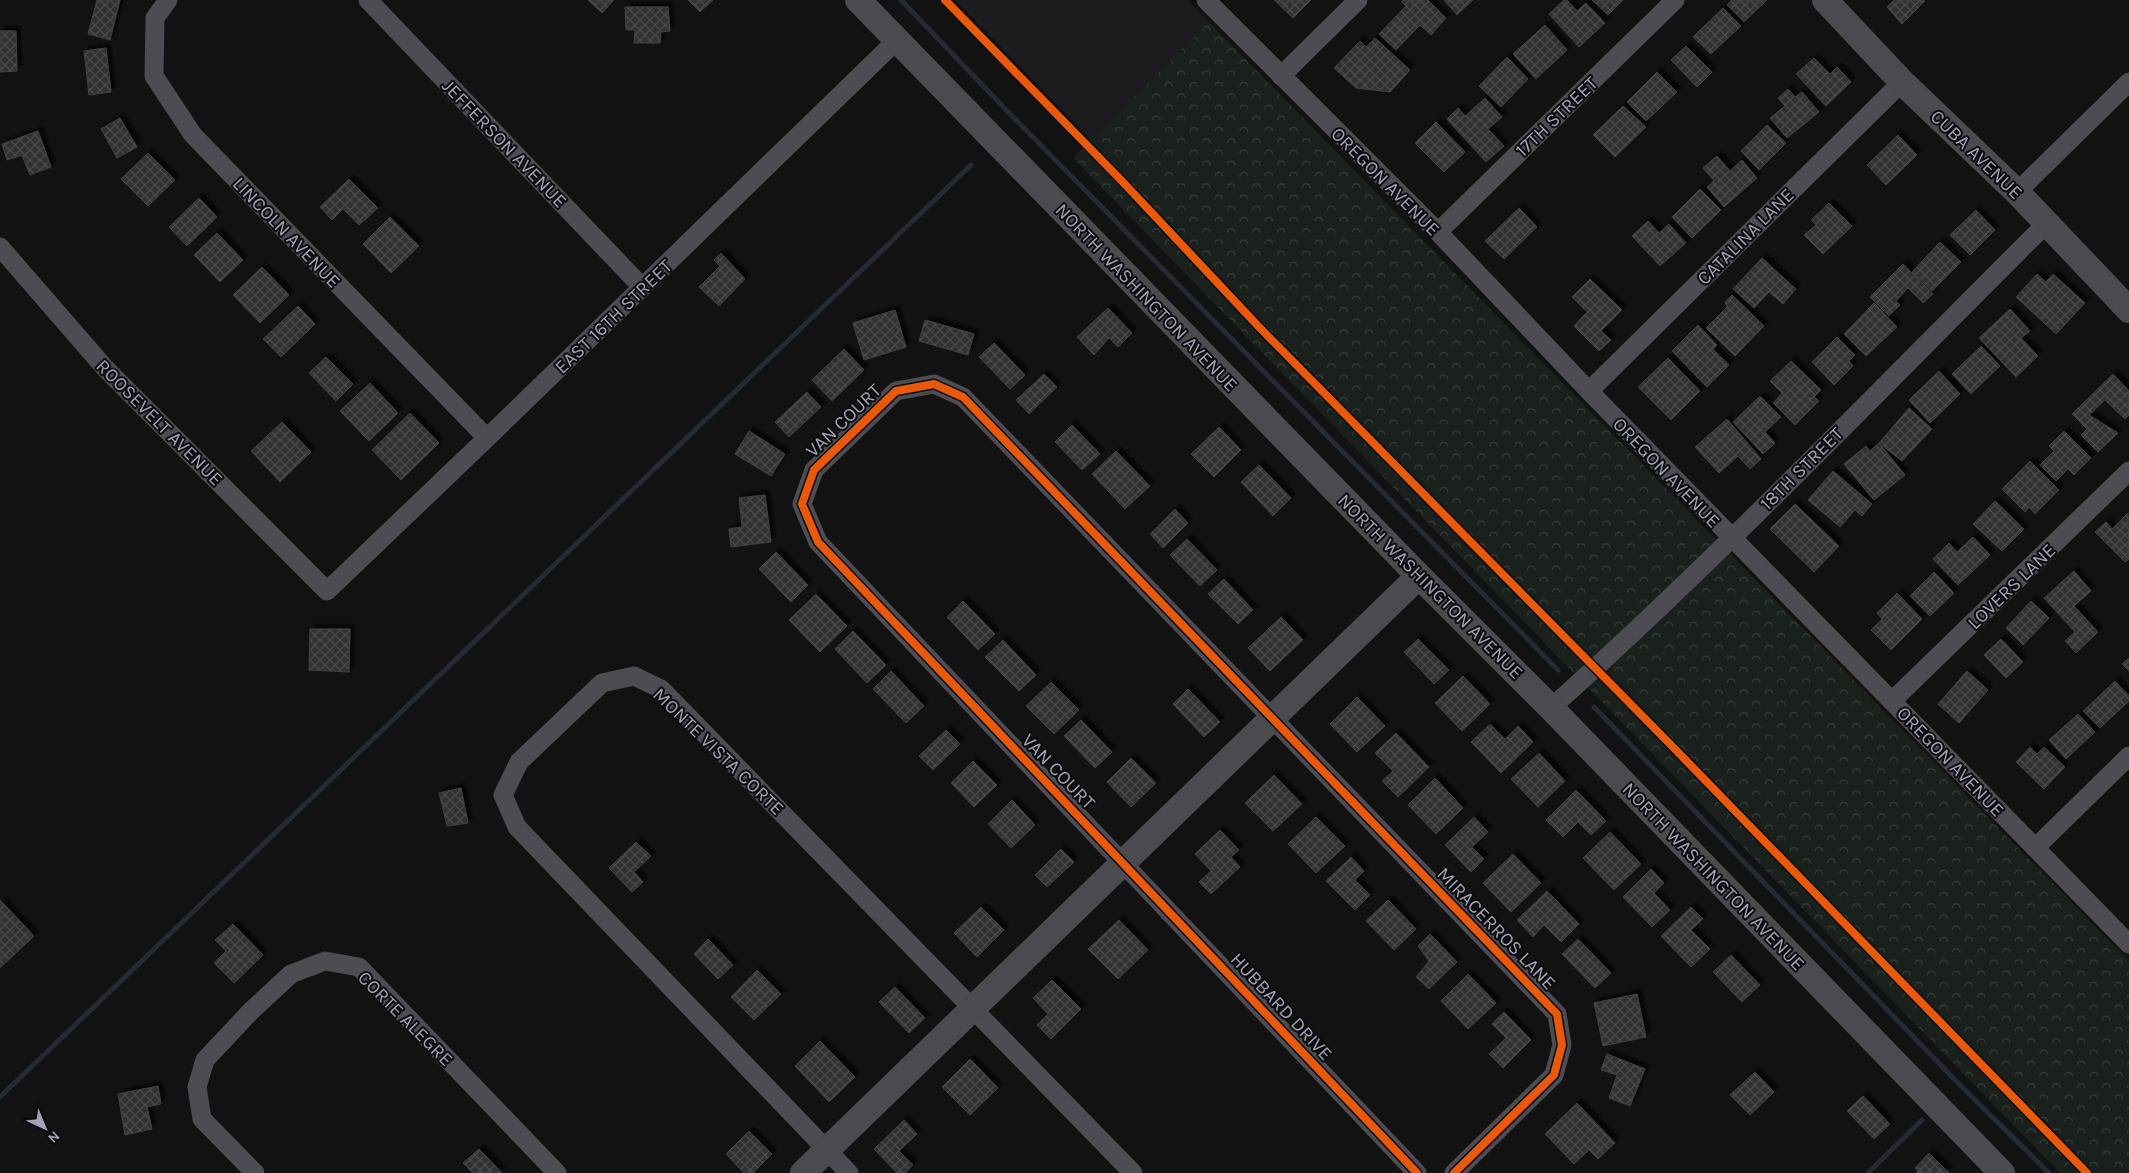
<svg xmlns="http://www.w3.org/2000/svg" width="2129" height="1173" font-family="Karla,sans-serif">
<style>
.built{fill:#1c1c1e}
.park{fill:url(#park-crowns)}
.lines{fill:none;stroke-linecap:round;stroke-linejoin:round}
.stream{stroke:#252b35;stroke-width:5}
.building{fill:url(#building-cross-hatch);stroke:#414146;filter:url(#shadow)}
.street{stroke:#4c4c52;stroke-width:19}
.secondary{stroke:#4a4a4f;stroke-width:26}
.cycleway-casing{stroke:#0c0c0e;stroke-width:11}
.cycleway{stroke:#e8590c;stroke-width:8}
.labels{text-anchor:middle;stroke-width:4;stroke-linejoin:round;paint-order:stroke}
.street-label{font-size:19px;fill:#a1a4b5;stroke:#0c0c0e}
</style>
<defs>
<pattern id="park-crowns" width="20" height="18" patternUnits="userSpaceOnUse" patternTransform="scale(1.25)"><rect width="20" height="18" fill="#1a211c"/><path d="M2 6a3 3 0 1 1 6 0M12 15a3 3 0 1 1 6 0" fill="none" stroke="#383e3b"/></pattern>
<pattern id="building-cross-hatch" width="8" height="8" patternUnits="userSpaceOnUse" patternTransform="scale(1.25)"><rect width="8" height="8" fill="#303032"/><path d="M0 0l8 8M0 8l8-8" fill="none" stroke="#4b4b4d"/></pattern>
<filter id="shadow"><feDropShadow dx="4.5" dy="-4.5" stdDeviation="1" flood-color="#0009"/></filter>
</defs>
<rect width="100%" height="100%" fill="#121212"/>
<!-- built -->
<path class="built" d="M955,0h232l22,22 -118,118z"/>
<!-- park -->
<path class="park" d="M1209,22l920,939v212h-69l-987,-1015z"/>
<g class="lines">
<!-- stream -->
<path class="stream" d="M901,0l111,116 546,554
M1594,707l366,378 89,88
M0,1097l971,-932
M1868,1173l54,-53"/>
</g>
<!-- building -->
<path class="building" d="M97,0h23l-10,40 -22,-6z
M588,0h26l-12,13z
M688,0h25l-13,12z
M1274,0h37l-18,18z
M1403,0h25l18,18 -15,17 -11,-10 -24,25 -17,-16 27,-28 -4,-4z
M1444,0h29l-16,15z
M1564,0h3l10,11 9,-8 19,20 -26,24 -30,-33z
M1592,0h31l-15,15z
M1732,0h35l-23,22 -17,-17z
M1894,0h30l1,1 -23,23 -15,-17z
M625,7h43l2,24 -9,1 -1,11h-26l1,-13h-9z
M1723,8l18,18 -30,28 -18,-17z
M1545,25l22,25 -31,29 -23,-25z
M0,31h16l1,40 -17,1z
M1375,38l35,32 -20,22 -34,-4 -22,-20 26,-27 6,6z
M1686,46l26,26 -15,15 -26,-27z
M106,48l5,44 -22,3 -5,-44z
M1507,57l21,22 -27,28 -22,-21z
M1814,58l16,16 7,-7 14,15 -25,24 -30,-32z
M1657,72l20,20 -31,29 -19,-19z
M1788,89l7,8 7,-5 17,20 -32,26 -17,-20 15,-12 -7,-8z
M1485,98l17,19 -14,12 16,17 -18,16 -39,-43 11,-11 7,8z
M1623,106l23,21 -31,30 -22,-22z
M120,118l17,29 -20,11 -16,-29z
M1436,122l29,30 -21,20 -29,-29z
M1767,125l19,18 -27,27 -18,-19z
M38,131l13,36 -21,8 -8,-20 -15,5 -5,-16z
M1898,135l19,20 -31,30 -19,-20z
M148,153l27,27 -27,26 -27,-27z
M1717,156l13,15 12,-11 15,18 -33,29 -17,-20 7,-6 -11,-13z
M349,179l29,29 -19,17 -16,-16 -11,11 -12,-13z
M1700,189l21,21 -29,28 -20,-21z
M199,198l18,19 -30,29 -18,-19z
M1829,203l23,23 -29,28 -19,-19 12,-10 -5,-5z
M1519,208l18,19 -33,32 -19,-18z
M1976,210l19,20 -25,25 -20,-20z
M390,217l29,29 -28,27 -28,-29z
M1648,221l11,12 10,-9 17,19 -26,23 -28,-30z
M217,233l26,27 -23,22 -26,-27z
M1940,242l21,20 -29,29 -20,-19z
M721,253l24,26 -26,27 -20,-19 21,-21 -6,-6z
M1762,258l34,31 -13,15 -14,-12 -15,16 -21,-19z
M1903,264l30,30 -10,9 -15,-15 -12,13 4,4 -11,11 -19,-19z
M262,267l27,28 -29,28 -27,-28z
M2037,274l9,8 7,-8 32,29 -29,31 -40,-37z
M1590,279l32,31 -21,21 10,9 -12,11 -25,-25 13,-14 -15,-15z
M1732,295l32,31 -29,30 -29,-28 21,-21 -2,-5z
M1874,303l23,24 -31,29 -22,-22z
M298,306l17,18 -34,33 -18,-18z
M1108,308l24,25 -14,14 -9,-9 -15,17 -17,-18z
M2010,309l20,22 -9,7 17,18 -22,21 -37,-39z
M895,310l11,37 -42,13 -11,-37z
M925,320l49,14 -6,21 -49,-14z
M1698,325l19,20 -4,4 16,16 -22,22 -35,-36z
M1837,337l18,18 -6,6 4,5 -19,19 -22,-23z
M994,343l31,32 -15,14 -31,-32z
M1981,346l19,20 -29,28 -19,-20z
M844,349l20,21 -32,31 -20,-21z
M326,357l27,27 -17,17 -27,-28z
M1668,358l32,33 -29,29 -33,-33z
M1791,361l30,29 -7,7 5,4 -24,24 -22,-22 9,-10 -12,-12z
M1939,371l21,23 -30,29 -21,-23z
M1044,374l13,13 -28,27 -13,-14z
M2113,374l16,17v24l-4,4 -20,-19 -16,15 29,18 -20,19 -17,-17 6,-6 -15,-15z
M370,383l28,30 -29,28 -29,-30z
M807,392l14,15 -32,30 -14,-15z
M1760,396l21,21 -16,15 10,11 -12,11 -30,-32z
M1909,408l23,21 -30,32 -23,-18z
M410,413l29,30 -38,37 -29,-30z
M1727,419l34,40 -11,10 -12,-13 -19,17 -24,-26z
M282,422l29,30 -31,30 -29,-31z
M1072,425l28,29 -18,16 -27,-28z
M1219,427l22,23 -27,27 -23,-23z
M749,431l36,23 -14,22 -36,-22z
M2064,431l27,27 -17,17 -6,-6 -12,12 -16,-16 14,-14 -5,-5z
M1879,443l26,32 -31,25 -30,-36 22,-18 4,5z
M1116,451l34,35 -25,23 -33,-35z
M2030,461l29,29 -24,24 -6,-7 -4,5 -23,-23z
M1259,465l32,33 -18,18 -32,-34z
M1833,471l39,33 -10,12 -7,-6 -15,17 -32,-27z
M765,495l6,47 -40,5 -2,-18 13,-2 -3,-29z
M1995,501l29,28 -22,22 -29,-27z
M1795,504l44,42 -25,26 -44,-43z
M1175,509l13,14 -25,25 -13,-14z
M2128,513l1,46 -4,3 -30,-30 11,-10 6,7z
M1973,537l17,18 -32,30 -25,-26 16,-16 8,9z
M1187,539l30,31 -17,16 -30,-31z
M776,552l32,33 -17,17 -32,-33z
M2074,571l17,20 -17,15 24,26 -22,21 -11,-12 10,-9 -31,-34z
M1934,572l20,21 -24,23 -20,-20z
M1224,579l29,31 -15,14 -30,-30z
M1897,593l25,26 -31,31 -20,-20 11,-11 -5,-6z
M816,594l31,32 -27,26 -31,-32z
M963,601l32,33 -17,16 -31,-33z
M2031,601l18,17 -26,27 -17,-17z
M1281,617l22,23 -33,31 -22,-23z
M310,629h40l-1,43 -40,-2z
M853,631l33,34 -19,18 -32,-34z
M1418,639l31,31 -15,14 -30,-32z
M2001,639l22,23 -17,16 -22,-23z
M1003,640l33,35 -17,16 -34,-34z
M2129,658v13l-7,-7z
M891,671l33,35 -18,17 -33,-34z
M1967,671l21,19 -29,33 -21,-19z
M1463,676l27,28 -28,27 -27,-28z
M2115,681l14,15v5l-29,27 -17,-17z
M1051,682l28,28 -25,24 -28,-28z
M1188,689l32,33 -16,15 -31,-33z
M1357,697l28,29 -28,26 -27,-28z
M2078,714l17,18 -29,27 -17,-19z
M1081,720l31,32 -17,16 -31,-32z
M1490,724l15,15 13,-13 15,16 -32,31 -30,-31z
M946,730l14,14 -27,26 -14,-14z
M1396,733l33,34 -31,30 -16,-16 11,-10 -18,-18z
M2030,747l7,7 7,-7 21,20 -21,22 -28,-27z
M1539,753l26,28 -27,26 -27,-28z
M1131,758l25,25 -25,24 -24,-25z
M973,761l24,24 -23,22 -23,-24z
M1274,775l28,29 -29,27 -28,-28z
M1435,778l28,30 -27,26 -28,-29z
M461,788l7,35 -21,3 -8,-33z
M1576,790l30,31 -15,14 -13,-13 -15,15 -17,-17z
M1012,800l23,25 -24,23 -23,-24z
M1316,817l29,29 -29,27 -28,-29z
M1474,817l14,15 -16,15 12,12 -13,13 -26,-27z
M1220,830l19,20 -8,7 9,10 -29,27 -12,-12 12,-11 -16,-17z
M1610,832l31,32 -27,26 -31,-32z
M636,842l15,14 -17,16 9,10 -11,10 -23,-24z
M1061,849l13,13 -27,25 -12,-12z
M1513,854l28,29 -30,29 -28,-29z
M1351,857l13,14 -9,9 15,15 -15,15 -29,-29z
M1651,869l13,14 -10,10 16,17 -18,17 -29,-30z
M1547,891l32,33 -18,18 -17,-17 -11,12 -16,-17z
M0,900l34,36 -34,32z
M1388,900l28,29 -22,21 -28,-29z
M981,907l23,23 -27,27 -23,-24z
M1691,907l12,12 -12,11 19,19 -19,18 -30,-31z
M1119,920l29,30 -30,29 -30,-30z
M233,924l30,31 -29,28 -20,-20 12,-12 -11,-11z
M1430,934l27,28 -28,27 -13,-12 13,-16 -11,-15z
M708,939l25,26 -15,14 -24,-25z
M1578,939l33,34 -16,15 -33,-34z
M1731,955l29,30 -18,17 -29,-30z
M757,970l24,24 -27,26 -23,-23z
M1468,974l28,29 -28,26 -27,-28z
M1052,980l29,29 -30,30 -14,-14 11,-11 -15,-16z
M895,987l30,31 -16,15 -30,-31z
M1637,994l9,43 -43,9 -9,-43z
M1504,1012l27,28 -28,28 -14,-14 17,-16 -14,-14z
M820,1041l35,36 -26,25 -34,-36z
M1607,1054l38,15 -15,37 -21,-8 8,-23 -16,-5z
M970,1059l28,29 -28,27 -28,-28z
M1755,1072l19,20 -24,23 -20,-20z
M158,1086l3,18 -14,3 5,22 -27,6 -7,-41z
M1863,1096l27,28 -16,15 -27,-28z
M1577,1103l38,40 -17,16 -9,-9 -15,14 -29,-30z
M904,1120l13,14 -18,17 14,14 -8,8h-8l-23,-24z
M749,1131l23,23 -19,19h-9l-18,-19z
M479,1149l23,24h-29l-10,-10z
M1929,1153l20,20h-33l2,-2 -3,-3z"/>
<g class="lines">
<!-- street -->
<path class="street" d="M168,0l-13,18 -1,58 39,59 294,303
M368,0l274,287
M1206,0l232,232 151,159 540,553
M1281,76l77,-76
M2017,192l112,-110
M1438,232l237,-232
M0,247l105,121 222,223 160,-153 410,-398
M1589,391l313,-309
M1893,700l236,-229
M1551,708c172,-154 332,-322 495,-484
M2035,848l94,-92
M255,1173l-53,-54 -5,-32 8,-27 46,-49 40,-37 34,-13 34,6 198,206
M849,1173l-332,-346 -14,-32 16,-33 83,-79 32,-7 27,13 472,484
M1417,1173l-599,-631 -16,-38 12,-34 82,-79 38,-7 29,13 594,617 5,31 -8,30 -100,98"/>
<!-- secondary -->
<path class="secondary" d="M858,0l561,576 132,132 451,465
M1825,0l77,82 115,110 112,118
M803,1173l616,-597"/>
<defs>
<path id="cycleway" d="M945,0l175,179 139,148 411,417 417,429
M1417,1173l-599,-631 -16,-38 12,-34 82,-79 38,-7 29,13 594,617 5,31 -8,30 -100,98"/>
</defs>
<!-- cycleway casing -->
<use href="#cycleway" class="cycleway-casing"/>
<!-- cycleway -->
<use href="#cycleway" class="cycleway"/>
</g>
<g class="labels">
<!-- street labels -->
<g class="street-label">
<text transform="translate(1556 116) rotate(-44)" y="7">17TH STREET</text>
<text transform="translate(505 143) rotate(46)" y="7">JEFFERSON AVENUE</text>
<text transform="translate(1977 154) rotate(44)" y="7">CUBA AVENUE</text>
<text transform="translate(1386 181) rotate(45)" y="7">OREGON AVENUE</text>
<text transform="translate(287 232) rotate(46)" y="7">LINCOLN AVENUE</text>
<text transform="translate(1745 236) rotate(-45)" y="7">CATALINA LANE</text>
<text transform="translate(1147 297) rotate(46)" y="7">NORTH WASHINGTON AVENUE</text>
<text transform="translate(613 316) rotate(-44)" y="7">EAST 16TH STREET</text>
<text transform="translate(843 420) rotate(-44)" y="7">VAN COURT</text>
<text transform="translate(160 422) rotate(45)" y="7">ROOSEVELT AVENUE</text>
<text transform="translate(1801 468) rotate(-45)" y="7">18TH STREET</text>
<text transform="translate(1667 472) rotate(46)" y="7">OREGON AVENUE</text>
<text transform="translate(1431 586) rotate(45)" y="7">NORTH WASHINGTON AVENUE</text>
<text transform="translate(2011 586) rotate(-44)" y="7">LOVERS LANE</text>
<text transform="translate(719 751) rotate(44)" y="7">MONTE VISTA CORTE</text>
<text transform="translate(1951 761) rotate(46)" y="7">OREGON AVENUE</text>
<text transform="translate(1059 771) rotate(46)" y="7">VAN COURT</text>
<text transform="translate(1714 876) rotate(46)" y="7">NORTH WASHINGTON AVENUE</text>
<text transform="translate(1497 928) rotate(46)" y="7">MIRACERROS LANE</text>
<text transform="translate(1282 1006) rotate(47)" y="7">HUBBARD DRIVE</text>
<text transform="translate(406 1018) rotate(45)" y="7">CORTE ALEGRE</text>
</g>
</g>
<!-- north arrow -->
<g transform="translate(45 1128) rotate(136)" stroke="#0c0c0e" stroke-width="4" paint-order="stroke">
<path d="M0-4L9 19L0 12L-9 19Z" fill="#a1a4b5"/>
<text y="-8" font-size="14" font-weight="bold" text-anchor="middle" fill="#a1a4b5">N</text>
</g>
</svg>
